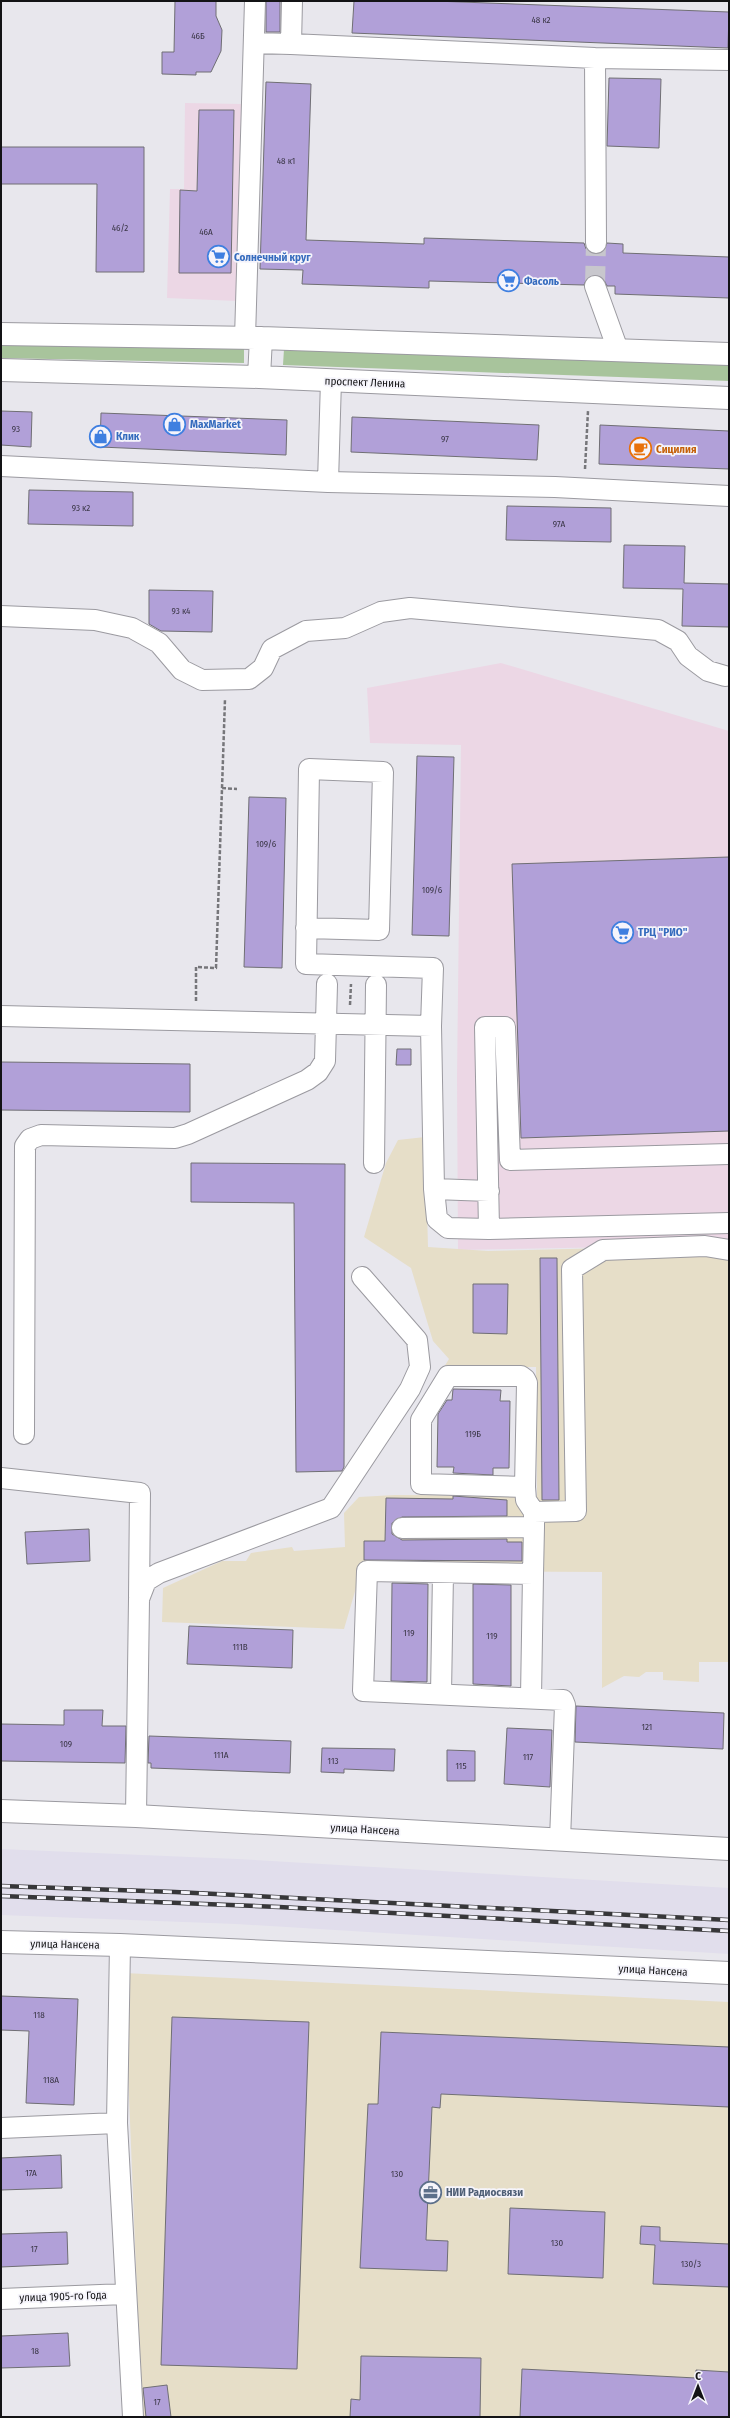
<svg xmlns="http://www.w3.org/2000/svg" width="730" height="2418" font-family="'Fira Sans Condensed',sans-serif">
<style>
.commercial{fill:#ecd7e5}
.industrial{fill:#e6dec8}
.built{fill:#e1deec}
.green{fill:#a8c49c}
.building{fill:#b1a0d8;stroke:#706f74}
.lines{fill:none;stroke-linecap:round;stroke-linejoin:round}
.minor-tunnel{stroke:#c8c7cd;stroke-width:20;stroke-dasharray:20 10;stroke-linecap:butt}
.minor-casing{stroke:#9b9aa0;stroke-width:22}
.major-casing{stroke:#9b9aa0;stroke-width:24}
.path{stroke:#76767a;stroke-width:2.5;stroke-dasharray:4 2;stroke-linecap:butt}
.minor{stroke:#fff;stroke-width:20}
.major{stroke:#fff;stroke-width:22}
.rail-casing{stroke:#373739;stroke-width:4.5}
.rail{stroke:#f5f4fb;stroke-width:3;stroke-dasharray:9;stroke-linecap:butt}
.labels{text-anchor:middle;stroke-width:3.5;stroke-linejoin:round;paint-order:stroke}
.number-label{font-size:9px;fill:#3a3646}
.shop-label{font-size:11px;font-weight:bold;fill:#366cbe;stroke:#f5f4fb;text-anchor:start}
.street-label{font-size:11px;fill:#131315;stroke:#f5f4fb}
.food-label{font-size:11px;font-weight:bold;fill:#c56008;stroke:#f5f4fb;text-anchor:start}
.service-label{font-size:11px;font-weight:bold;fill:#4e5e75;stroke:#f5f4fb;text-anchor:start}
</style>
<rect width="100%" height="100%" fill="#e8e7ed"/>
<!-- commercial -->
<path class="commercial" d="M185,103l56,1 -4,197 -70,-3 3,-109h14z
M501,663l228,68v514l-271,5 -1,-173 4,-332 -91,-2 -3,-55z"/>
<!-- industrial -->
<path class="industrial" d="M425,1137l3,110 60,4 241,-6v417h-30v20l-36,-2v-8h-17l-7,5 -15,-1 -22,12v-116l-219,-1 -27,17 -12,41 -182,-7 1,-34 59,-27h24l5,-8 41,-6 2,4 51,-4 -1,-34 15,-16 36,-2 142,1 -1,-129h-92l5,-8 -16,-18 -22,-73 -47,-31 22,-74 12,-23z
M124,1973l605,29v415h-587z"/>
<!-- built -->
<path class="built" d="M1,1849l236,10 492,29v66l-493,-30 -235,-9z"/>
<!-- green -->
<path class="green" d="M1,344l243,5v14l-243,-5z
M284,349l445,16v16l-446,-16z"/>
<!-- building -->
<path class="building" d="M175,1h41v15l6,14 -1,21 -10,21h-15v3l-34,-1v-22h12z
M266,1h14v31h-14z
M354,1h80l295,11 -1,36 -376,-15z
M609,78l52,1 -2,69 -52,-2z
M266,82l45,2 -5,156 118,4v-6l160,5 2,6 10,5 6,-1 5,-10 16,1v9l106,4v41l-114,-4v-8h-8l-4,-8 -6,-3 -10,3 -3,7 -155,-4v7l-127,-4 1,-14 -43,-1z
M199,110h35l-3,163h-52l1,-83 17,1z
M1,147h143v125h-48l1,-88h-96z
M1,411l31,1 -1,35 -30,-2z
M101,413l186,7 -1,35 -186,-8z
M352,417l187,8 -2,35 -186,-8z
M600,425l129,6v38l-130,-5z
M29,490l104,2v34l-105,-2z
M507,506l104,2v34l-105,-2z
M624,545l61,1 -1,37 45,1v43l-47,-1 1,-37 -60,-1z
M149,590l64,1 -1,41 -51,-1 -12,-7z
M417,756l37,1 -5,179 -37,-1z
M249,797l37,1 -4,170 -38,-1z
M729,857v274l-208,7 -9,-274z
M397,1049h14v16h-15z
M1,1062l189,2v48l-189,-2z
M191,1163l154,1 -1,303 -2,4 -46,1 -2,-269 -103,-1z
M540,1258h17l2,242h-17z
M473,1284h35l-1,50 -34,-1z
M453,1389l48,1 -1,11h10l-1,67h-16v7l-40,-2 1,-6h-17l1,-53 9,-14h5z
M453,1496l54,4v16l-105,1 -10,6v11l10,6 105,-1v3h15v19l-158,-1v-19h21l1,-43 67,1z
M89,1529l1,32 -63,3 -2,-32z
M392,1583l36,1 -1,98 -36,-1z
M473,1584l38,1v101l-38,-2z
M189,1626l104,4 -1,38 -105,-4z
M576,1706l148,7 -1,36 -148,-7z
M64,1710h39l-1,16h24l-1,37 -124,-2v-37l63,1z
M507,1728l45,2 -2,57 -46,-3z
M149,1736l142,5 -1,32 -139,-5v-5h-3z
M322,1748l73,1 -1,22 -50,-2v4l-23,-1z
M447,1750l28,1v30h-28z
M1,1996l77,3 -4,106 -48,-2 3,-72 -28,-1z
M172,2017l137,5 -12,347 -136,-4z
M381,2032l348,15v60l-288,-13 -1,14 -8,-1 -6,133 22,1 -1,30 -87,-3 8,-164h10z
M61,2155l1,33 -61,2v-32z
M510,2208l95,4 -2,66 -95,-4z
M641,2226l19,1v14l69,3v43l-76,-3 2,-39 -15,-1z
M67,2232l1,32 -67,3v-33z
M68,2333l2,33 -69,2v-32z
M361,2356l120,2 -1,59h-130l1,-18 9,1z
M522,2369l174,9v-8l33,2v45h-209z
M167,2385l4,32h-25l-3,-29z"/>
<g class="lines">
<!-- minor-tunnel -->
<path class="minor-tunnel" d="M595,286l1,-43"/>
<defs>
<path id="minor" d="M292,1l-1,43 304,14 134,2
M254,43l37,1
M595,58l1,185
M595,286l23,64
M245,338l10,-337
M1,466l327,16 227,5 174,9
M328,482l3,-102
M1,616l94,4 37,8 27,15 23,27 20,10 47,-1 14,-11 9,-19 34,-18 39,-3 36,-16 29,-4 248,22 20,11 10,15 20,15 17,5
M306,928l73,2 4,-158 -74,-3 -3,195 127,4 -2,58
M1,1016l430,10 3,163 55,2
M729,1154l-219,6 -5,-133h-20l4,202 240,-6
M374,1163l2,-178
M434,1189l3,30 11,9 41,1
M24,1434l1,-288 5,-7 11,-4 134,3 13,-4 119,-54 11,-8 7,-11 2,-77
M1,1478l139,15 -1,104
M534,1512l42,-1 -4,-242 31,-19 102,-4 24,4
M402,1528l132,-1v-15l-8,-12 -1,-13 2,-104 -2,-4 -4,-3h-73l-27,44v64l104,3
M533,1574l1,-47
M441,1694l2,-121
M531,1697l2,-123 -166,-3 -4,120 200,9 2,5 -5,135
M136,1816l3,-217 7,-18 13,-8 172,-65 79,-119 10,-22 -3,-27 -55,-63
M120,1945l-3,178 16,294
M1,2128l116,-5
M1,2299l124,-5"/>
<path id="major" d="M1,334l260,4 468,16
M1,370l258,7 470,21
M259,377l2,-39
M1,1811l135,5 593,33
M1,1942l119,3 609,28"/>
</defs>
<!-- minor casing -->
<use href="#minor" class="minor-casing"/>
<!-- major casing -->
<use href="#major" class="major-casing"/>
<!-- path -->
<path class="path" d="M585,469l3,-58
M222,788l15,1
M196,1001v-34l20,1 9,-269
M350,1005l1,-21"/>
<!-- minor -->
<use href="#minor" class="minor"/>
<!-- major -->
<use href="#major" class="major"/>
<defs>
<path id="rail" d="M1,1886l174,6 554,28
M1,1896l278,11 450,24"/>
</defs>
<!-- rail casing -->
<use href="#rail" class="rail-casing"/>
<!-- rail -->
<use href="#rail" class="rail"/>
</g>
<!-- icons -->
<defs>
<symbol id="supermarket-ring" viewBox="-11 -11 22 22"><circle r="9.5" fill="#f5f4fb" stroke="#3f7fe0" stroke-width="1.5"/><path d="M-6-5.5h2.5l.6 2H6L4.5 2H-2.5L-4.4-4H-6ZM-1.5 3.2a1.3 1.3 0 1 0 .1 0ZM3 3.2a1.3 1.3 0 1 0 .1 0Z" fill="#3f7fe0"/></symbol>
<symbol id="shop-ring" viewBox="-11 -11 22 22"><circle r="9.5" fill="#f5f4fb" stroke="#3f7fe0" stroke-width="1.5"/><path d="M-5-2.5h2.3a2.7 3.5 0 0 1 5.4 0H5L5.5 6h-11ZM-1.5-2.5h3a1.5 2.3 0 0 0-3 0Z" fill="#3f7fe0"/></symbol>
<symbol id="cafe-ring" viewBox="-11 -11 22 22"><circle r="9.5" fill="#f5f4fb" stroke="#e8710a" stroke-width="1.5"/><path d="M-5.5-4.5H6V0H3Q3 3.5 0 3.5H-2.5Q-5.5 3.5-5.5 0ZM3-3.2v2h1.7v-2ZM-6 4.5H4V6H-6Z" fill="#e8710a"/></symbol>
<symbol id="office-ring" viewBox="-11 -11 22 22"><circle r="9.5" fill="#f5f4fb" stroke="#5c6f8a" stroke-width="1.5"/><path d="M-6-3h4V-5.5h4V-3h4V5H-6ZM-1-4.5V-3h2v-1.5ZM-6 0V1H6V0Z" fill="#5c6f8a"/></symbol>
</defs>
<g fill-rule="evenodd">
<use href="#supermarket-ring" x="206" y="244" width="25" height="25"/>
<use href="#supermarket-ring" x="496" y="268" width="25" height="25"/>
<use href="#shop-ring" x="162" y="412" width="25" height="25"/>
<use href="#shop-ring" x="88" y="424" width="25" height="25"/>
<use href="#cafe-ring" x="628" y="436" width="25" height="25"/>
<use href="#supermarket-ring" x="610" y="920" width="25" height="25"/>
<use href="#office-ring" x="418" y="2180" width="25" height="25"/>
</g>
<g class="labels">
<!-- number labels -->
<g class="number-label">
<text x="541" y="23">48 к2</text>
<text x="198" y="39">46Б</text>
<text x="286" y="164">48 к1</text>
<text x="120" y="231">46/2</text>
<text x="206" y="235">46А</text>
<text x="16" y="432">93</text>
<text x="445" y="442">97</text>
<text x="81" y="511">93 к2</text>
<text x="559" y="527">97А</text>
<text x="181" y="614">93 к4</text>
<text x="266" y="847">109/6</text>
<text x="432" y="893">109/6</text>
<text x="473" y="1437">119Б</text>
<text x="409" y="1636">119</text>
<text x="492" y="1639">119</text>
<text x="240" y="1650">111В</text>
<text x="647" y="1730">121</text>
<text x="66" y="1747">109</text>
<text x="221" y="1758">111А</text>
<text x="528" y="1760">117</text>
<text x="333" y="1764">113</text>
<text x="461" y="1769">115</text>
<text x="39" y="2018">118</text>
<text x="51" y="2083">118А</text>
<text x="31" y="2176">17А</text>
<text x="397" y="2177">130</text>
<text x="557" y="2246">130</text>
<text x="34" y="2252">17</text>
<text x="691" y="2267">130/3</text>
<text x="35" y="2354">18</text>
<text x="157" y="2405">17</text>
</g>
<!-- shop labels -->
<g class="shop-label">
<text x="234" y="261">Солнечный круг</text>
<text x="524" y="285">Фасоль</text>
<text x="190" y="428">MaxMarket</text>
<text x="116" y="440">Клик</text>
<text x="638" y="936">ТРЦ "РИО"</text>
</g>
<!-- street labels -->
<g class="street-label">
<text transform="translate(365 382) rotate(2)" y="4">проспект Ленина</text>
<text transform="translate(365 1829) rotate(3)" y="4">улица Нансена</text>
<text transform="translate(65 1944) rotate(1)" y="4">улица Нансена</text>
<text transform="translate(653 1970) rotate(3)" y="4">улица Нансена</text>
<text transform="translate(63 2296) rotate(-2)" y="4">улица 1905-го Года</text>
</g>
<!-- food labels -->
<g class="food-label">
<text x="656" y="453">Сицилия</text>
</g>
<!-- service labels -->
<g class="service-label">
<text x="446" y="2196">НИИ Радиосвязи</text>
</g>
</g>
<!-- border -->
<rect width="730" height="2418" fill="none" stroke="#131315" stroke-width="4"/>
<!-- north arrow -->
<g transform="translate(698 2386)" stroke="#f5f4fb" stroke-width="3" paint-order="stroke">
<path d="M0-3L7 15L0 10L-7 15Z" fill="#131315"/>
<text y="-6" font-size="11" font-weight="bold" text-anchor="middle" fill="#131315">С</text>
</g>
</svg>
